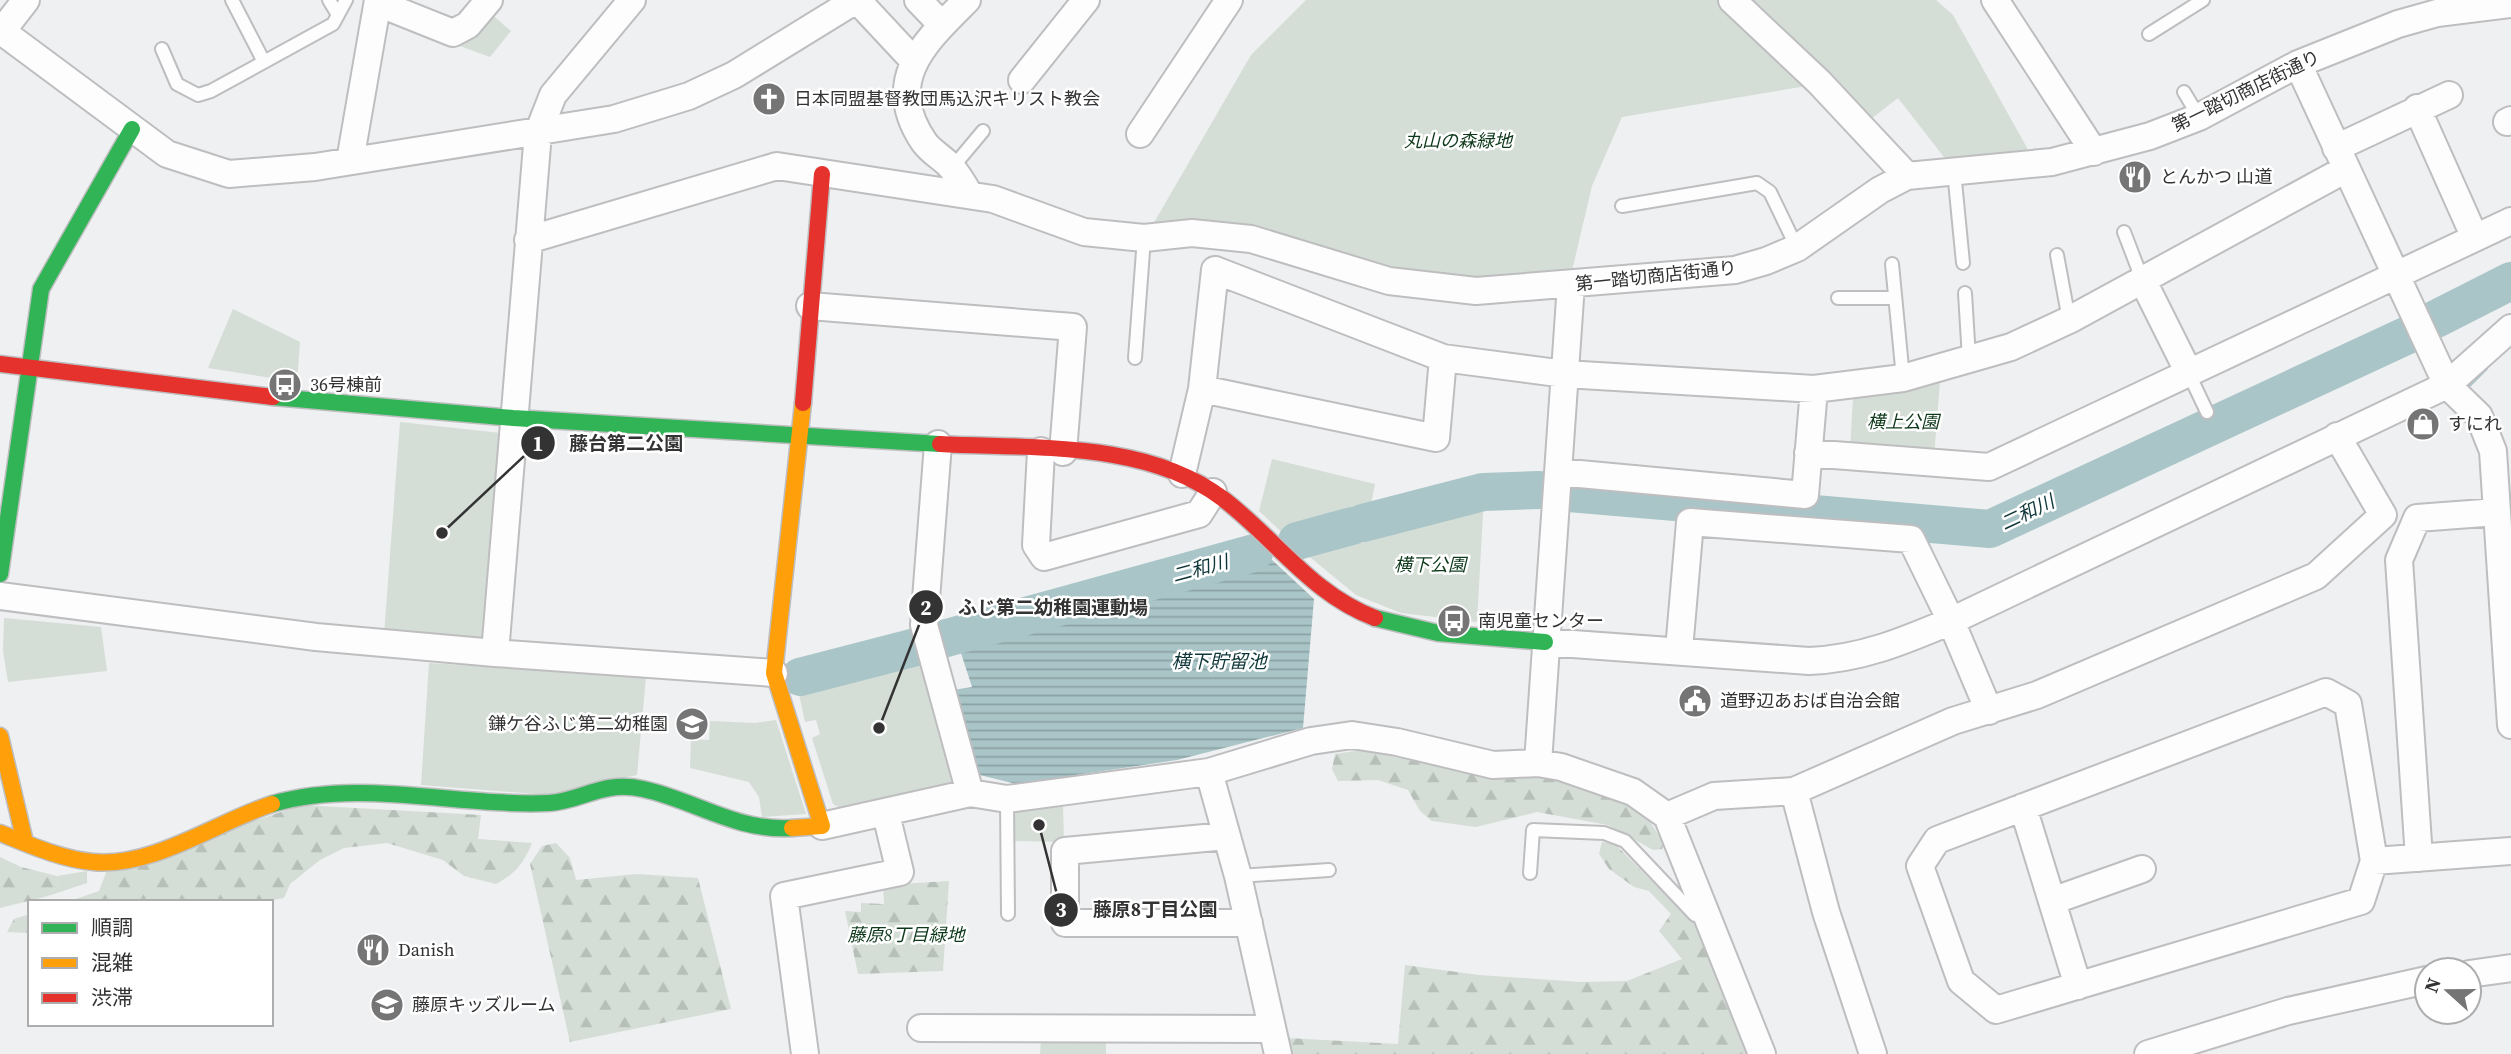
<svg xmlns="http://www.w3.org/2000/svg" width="2511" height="1054" font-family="'Source Serif 4','Noto Sans JP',serif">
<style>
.grass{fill:url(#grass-tufts)}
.forest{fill:url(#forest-firs)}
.park{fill:#d4ded6}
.water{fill:url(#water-rules)}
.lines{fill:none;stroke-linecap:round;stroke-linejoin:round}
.stream{stroke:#aac5c8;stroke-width:6}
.river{stroke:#aac5c8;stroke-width:38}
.lane-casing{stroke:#bebec0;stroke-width:16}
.street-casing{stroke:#bebec0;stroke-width:30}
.fast-casing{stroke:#bebec0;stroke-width:19}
.slow-casing{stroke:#bebec0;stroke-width:19}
.jam-casing{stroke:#bebec0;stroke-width:19}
.lane{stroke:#fdfdfd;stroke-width:12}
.street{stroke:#fdfdfd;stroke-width:26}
.fast{stroke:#30b455;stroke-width:16}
.slow{stroke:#ff9f0a;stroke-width:16}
.jam{stroke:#e5322d;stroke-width:16}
.labels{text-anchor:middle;stroke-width:5;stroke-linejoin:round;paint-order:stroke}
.street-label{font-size:18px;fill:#333334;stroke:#fff}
.poi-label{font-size:18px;fill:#333334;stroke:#fff;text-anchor:start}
.park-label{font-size:18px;font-style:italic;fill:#0d381a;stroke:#fff}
.water-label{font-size:19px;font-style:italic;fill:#0e3538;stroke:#fff}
.leader{fill:none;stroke:#333334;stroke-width:2.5}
.callout-dot{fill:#333334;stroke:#fff;stroke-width:2.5}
.mark-label{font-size:21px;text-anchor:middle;font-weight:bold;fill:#fff}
.callout-label{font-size:19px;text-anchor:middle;font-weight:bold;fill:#333334;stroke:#fff;stroke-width:5;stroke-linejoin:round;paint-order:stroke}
</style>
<defs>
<pattern id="grass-tufts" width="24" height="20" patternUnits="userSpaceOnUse" patternTransform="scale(1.75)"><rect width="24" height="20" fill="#d4ded6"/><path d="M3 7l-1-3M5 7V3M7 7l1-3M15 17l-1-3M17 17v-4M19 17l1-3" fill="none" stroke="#b6bfb8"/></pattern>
<pattern id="forest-firs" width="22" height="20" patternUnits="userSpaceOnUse" patternTransform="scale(1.75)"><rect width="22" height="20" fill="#d4ded6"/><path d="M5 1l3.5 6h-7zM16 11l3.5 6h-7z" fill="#b6bfb8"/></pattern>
<pattern id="water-rules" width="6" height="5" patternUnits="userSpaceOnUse" patternTransform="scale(1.75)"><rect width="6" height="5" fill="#aac5c8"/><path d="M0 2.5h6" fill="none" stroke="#8ba1a3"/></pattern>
</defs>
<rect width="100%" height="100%" fill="#eff0f1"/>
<!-- grass -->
<path class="grass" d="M87,871v12l-39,13 11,-15 -2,-5z"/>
<!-- forest -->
<path class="forest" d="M1361,750l120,25 59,-2 88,28 18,15 18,27 -2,6 -9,1 -45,-25 -71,-13 -61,15 -44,-6 -12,-10 -12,-21 -30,-10 -40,1 -6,-12 3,-15z
M302,805l179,10 -3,24 54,4c-8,20 -17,31 -36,41l-32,-8 -21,-16 -56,-17 -43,5 -24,12 -30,24 -6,14 -22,4h-195l32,-11 8,-21z
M1602,842l13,2 94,94 44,116h-463l-3,-16 111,6 7,-79 74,10 101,7 47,-1 55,-22 -23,-28 12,-17 -22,-23 -15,-4 -25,-18 -10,-15z
M556,843l14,15 6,22 61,-6 61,4 33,131 -161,33 -40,-178 12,-18z
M0,857l21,10 36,9 2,5 -11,15 -48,12z
M949,881l-6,90 -85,3 -13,-63 16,1v-9l23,1 -1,-19z
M30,914v19l-23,-1 7,-13z"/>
<!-- park -->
<path class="park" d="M1306,0h630l17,15 78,140 -84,6 -49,-63 -31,24 -37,-40 -208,35 -30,69 -21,89 -93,8 -50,-4 -276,-53 99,-171z
M489,12l22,19 -21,26 -30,-11z
M233,309l67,33 -3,40 -89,-14z
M1940,381l-6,76 -84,-7 3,-52z
M400,422l101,11 -16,201 -8,8 -93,-7z
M1272,459l103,25 -6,30 -83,22 -27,-25z
M1484,496l-7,126 -76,-9 -45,-18 -56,-46z
M4,618l97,9 6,44 -99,11 -5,-31z
M919,651l36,126 -7,13 -106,19 -9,-5 -21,-66 8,-4 -4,-14 -11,2 -8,-37z
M429,663l217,14 -9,98 -89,20 -127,-10z
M776,720l30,94 -44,3 -3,-20 -10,-15 -59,-14 1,-29 18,1 1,-19 45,2z
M1063,804l1,38 -50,-1v-33z
M1041,1039h65v15h-66z"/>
<!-- water -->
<path class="water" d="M1270,558l44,41 -11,129 -126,32 -161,24 -40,-10 -23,-84 19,-3 -13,-40z"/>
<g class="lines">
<!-- stream -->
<path class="stream" d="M2469,384l16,-16"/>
<!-- river -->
<path class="river" d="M2434,320l77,-39
M1569,493l421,36 420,-195
M1363,523l120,-31 56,-2
M1297,541l55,-15
M943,639l311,-86
M800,677l116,-30"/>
<defs>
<path id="lane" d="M232,0l32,62
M329,0l9,15
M2149,34l54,-34
M162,49l15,35 21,11 13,-4 122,-67 13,-24
M2184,92l15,25
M952,168l31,-37
M1954,171l9,92
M1622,206l135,-23 13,9 27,56
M2124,232l18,47
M2057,255l12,65
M1892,264l11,114
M1965,293l4,66
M1838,298h57
M1135,358l9,-120
M2188,372l19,40
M1007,799l1,115
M1530,873l3,-43 71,3 21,8 70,74 10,1
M1238,876l91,-6"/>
<path id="street" d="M857,0l56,60
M918,0l24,25
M967,0c-42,42 -85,80 -43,142 7,10 19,16 27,25 7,8 13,18 18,27
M1732,0l87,82 88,94
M1995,0l99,152
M378,3l75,30 15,-8 21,-25
M0,30l167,124 62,20 86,-7 299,-48 75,-23 45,-21 122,-75
M2,31l24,-31
M2298,64l149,321 32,31 14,35 18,274
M1022,80l64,-80
M2417,108l58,130
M2507,122l4,-2
M1140,134l89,-134
M2336,148l113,-53
M350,161l28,-161
M528,240l249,-74 216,33 91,33 60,6 48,-5 59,6 138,42 87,10 259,-21 31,-9 31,-13 83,-58 27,-14 145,-14 98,-26 49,-19 99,-53 100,-40 39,-11 74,-9
M2142,279l46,92
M810,306l263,21 -10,125
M1202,389l234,49 7,-80
M938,444l-14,181 46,168
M1041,451l-5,94 8,12 155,-43 14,-22
M1808,453l181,14 522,-246
M1558,472l247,23 9,-106
M1182,474l20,-85 13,-119 228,88 122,16 249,15 89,-11 108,-31 58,-27 277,-151
M0,596l316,41 179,16 279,20
M1545,642l264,19c52,-2 95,-20 142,-40l496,-236 64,-57
M1679,650l11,-128 221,17 40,82 38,90
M495,653l43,-520 15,-38 79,-95
M2326,692l22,12 26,157 -13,40 -365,109 -35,-29 -41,-115 17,-26z
M1538,763l33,-479
M1209,772l29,104 40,178
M1794,791l32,121 47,142
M2023,807l55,179
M1667,816l47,-20 80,-5 159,-70 84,-26 279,-119 67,-61 -46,-79
M822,826l148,-33 37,6 202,-27 102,-31 41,-6 45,7 96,23 45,-2 23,4 72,25 34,24 95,238
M1226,836l-161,15v72h184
M2419,858l-20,-298 18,-42 80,-6
M2374,861l137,-10
M2052,901l90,-32
M2469,974l42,-6
M921,1028l351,1
M805,1054l-21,-158 116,-24 -14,-58
M2148,1054l140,-43 139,-31"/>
<path id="fast" d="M273,397l240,21 427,26
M0,574l41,-285 91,-160
M1375,618l63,15 107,9
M272,804c89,-26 186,3 277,-1 34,-2 53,-23 94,-14 51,11 95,43 149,39"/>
<path id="slow" d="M0,736l25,106
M792,828l30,-2 -48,-153 29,-270
M0,833c30,12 61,26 93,29 59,6 124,-40 179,-58"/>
<path id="jam" d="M0,364l273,33
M803,403l19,-229
M940,444c92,5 205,-4 282,54 53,40 89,96 153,120"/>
</defs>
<!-- lane casing -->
<use href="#lane" class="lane-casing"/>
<!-- street casing -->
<use href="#street" class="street-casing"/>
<!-- fast casing -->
<use href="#fast" class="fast-casing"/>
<!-- slow casing -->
<use href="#slow" class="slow-casing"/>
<!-- jam casing -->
<use href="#jam" class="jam-casing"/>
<!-- lane -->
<use href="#lane" class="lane"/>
<!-- street -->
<use href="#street" class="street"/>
<!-- fast -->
<use href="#fast" class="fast"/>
<!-- slow -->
<use href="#slow" class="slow"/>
<!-- jam -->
<use href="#jam" class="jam"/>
</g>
<!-- icons -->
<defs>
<symbol id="church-disc" viewBox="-11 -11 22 22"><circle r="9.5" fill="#757576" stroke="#fff"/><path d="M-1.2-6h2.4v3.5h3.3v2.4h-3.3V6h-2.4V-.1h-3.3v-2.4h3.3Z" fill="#fff"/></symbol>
<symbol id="restaurant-disc" viewBox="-11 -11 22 22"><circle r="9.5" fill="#757576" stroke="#fff"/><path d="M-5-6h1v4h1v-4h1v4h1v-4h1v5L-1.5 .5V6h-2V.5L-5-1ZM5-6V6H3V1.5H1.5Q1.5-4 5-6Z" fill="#fff"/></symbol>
<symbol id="bus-disc" viewBox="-11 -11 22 22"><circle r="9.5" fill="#757576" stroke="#fff"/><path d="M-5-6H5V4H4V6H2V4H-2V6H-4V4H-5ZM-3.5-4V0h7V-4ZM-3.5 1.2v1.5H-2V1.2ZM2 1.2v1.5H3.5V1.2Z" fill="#fff"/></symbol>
<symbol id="shop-disc" viewBox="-11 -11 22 22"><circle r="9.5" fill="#757576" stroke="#fff"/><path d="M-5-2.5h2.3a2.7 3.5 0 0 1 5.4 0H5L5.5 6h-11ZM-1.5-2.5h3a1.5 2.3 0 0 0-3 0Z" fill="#fff"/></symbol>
<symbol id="civic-disc" viewBox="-11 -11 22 22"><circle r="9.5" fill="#757576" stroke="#fff"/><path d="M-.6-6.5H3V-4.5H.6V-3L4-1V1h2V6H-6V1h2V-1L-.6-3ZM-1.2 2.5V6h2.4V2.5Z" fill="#fff"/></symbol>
<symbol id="school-disc" viewBox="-11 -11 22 22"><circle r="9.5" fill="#757576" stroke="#fff"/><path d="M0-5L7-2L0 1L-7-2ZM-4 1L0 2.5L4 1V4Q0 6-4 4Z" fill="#fff"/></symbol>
</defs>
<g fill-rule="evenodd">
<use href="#church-disc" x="750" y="80" width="38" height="38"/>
<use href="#restaurant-disc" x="2116" y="158" width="38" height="38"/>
<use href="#bus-disc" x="266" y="366" width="38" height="38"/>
<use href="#shop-disc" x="2404" y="405" width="38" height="38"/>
<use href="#bus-disc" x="1435" y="602" width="38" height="38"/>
<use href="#civic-disc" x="1676" y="682" width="38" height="38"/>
<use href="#school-disc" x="673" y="705" width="38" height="38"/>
<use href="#restaurant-disc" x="354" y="931" width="38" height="38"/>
<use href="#school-disc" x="368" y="986" width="38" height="38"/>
</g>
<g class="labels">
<!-- street labels -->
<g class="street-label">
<text transform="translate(2246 91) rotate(-26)" y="6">第一踏切商店街通り</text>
<text transform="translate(1656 276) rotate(-6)" y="6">第一踏切商店街通り</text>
</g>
<!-- poi labels -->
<g class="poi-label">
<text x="794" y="105">日本同盟基督教団馬込沢キリスト教会</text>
<text x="2160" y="183">とんかつ 山道</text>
<text x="310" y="391">36号棟前</text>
<text x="2448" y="430">すにれ</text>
<text x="1478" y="627">南児童センター</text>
<text x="1720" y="707">道野辺あおば自治会館</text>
<text x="668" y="730" text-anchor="end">鎌ケ谷ふじ第二幼稚園</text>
<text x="398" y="956">Danish</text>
<text x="412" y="1011">藤原キッズルーム</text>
</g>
<!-- park labels -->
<g class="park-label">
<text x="1458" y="147">丸山の森緑地</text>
<text x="1903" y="428">横上公園</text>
<text x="1430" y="571">横下公園</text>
<text x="906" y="941">藤原8丁目緑地</text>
</g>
<!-- water labels -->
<g class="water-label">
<text transform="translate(2027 512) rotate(-25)" y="7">二和川</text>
<text transform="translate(1200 568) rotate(-15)" y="7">二和川</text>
<text x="1219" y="668">横下貯留池</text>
</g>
</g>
<!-- callouts -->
<path class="leader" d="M442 533L538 443M879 728L926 607M1039 825L1061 910"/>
<g class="callout-dot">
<circle cx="442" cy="533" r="7"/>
<circle cx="879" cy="728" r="7"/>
<circle cx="1039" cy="825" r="7"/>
<circle cx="538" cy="443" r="18"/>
<circle cx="926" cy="607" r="18"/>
<circle cx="1061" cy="910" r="18"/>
</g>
<g class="mark-label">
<text x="538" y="451">1</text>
<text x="926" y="615">2</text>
<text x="1061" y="917">3</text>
</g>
<g class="callout-label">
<text x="626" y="450">藤台第二公園</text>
<text x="1053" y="614">ふじ第二幼稚園運動場</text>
<text x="1155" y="916">藤原8丁目公園</text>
</g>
<!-- legend -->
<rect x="28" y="900" width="245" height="126" fill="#ffffff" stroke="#adadae" stroke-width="2"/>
<rect x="42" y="923" width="35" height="10" fill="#30b455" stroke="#adadae" stroke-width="2"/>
<text x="91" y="935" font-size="21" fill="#333334">順調</text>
<rect x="42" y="958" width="35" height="10" fill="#ff9f0a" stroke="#adadae" stroke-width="2"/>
<text x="91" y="970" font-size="21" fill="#333334">混雑</text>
<rect x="42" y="993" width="35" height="10" fill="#e5322d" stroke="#adadae" stroke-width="2"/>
<text x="91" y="1005" font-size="21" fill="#333334">渋滞</text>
<!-- north arrow -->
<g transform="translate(2448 991) rotate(291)"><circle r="33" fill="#ffffff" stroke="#adadae" stroke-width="2"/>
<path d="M0-5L12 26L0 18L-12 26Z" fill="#757576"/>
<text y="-10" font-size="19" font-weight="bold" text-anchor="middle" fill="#333334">N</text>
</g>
</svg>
